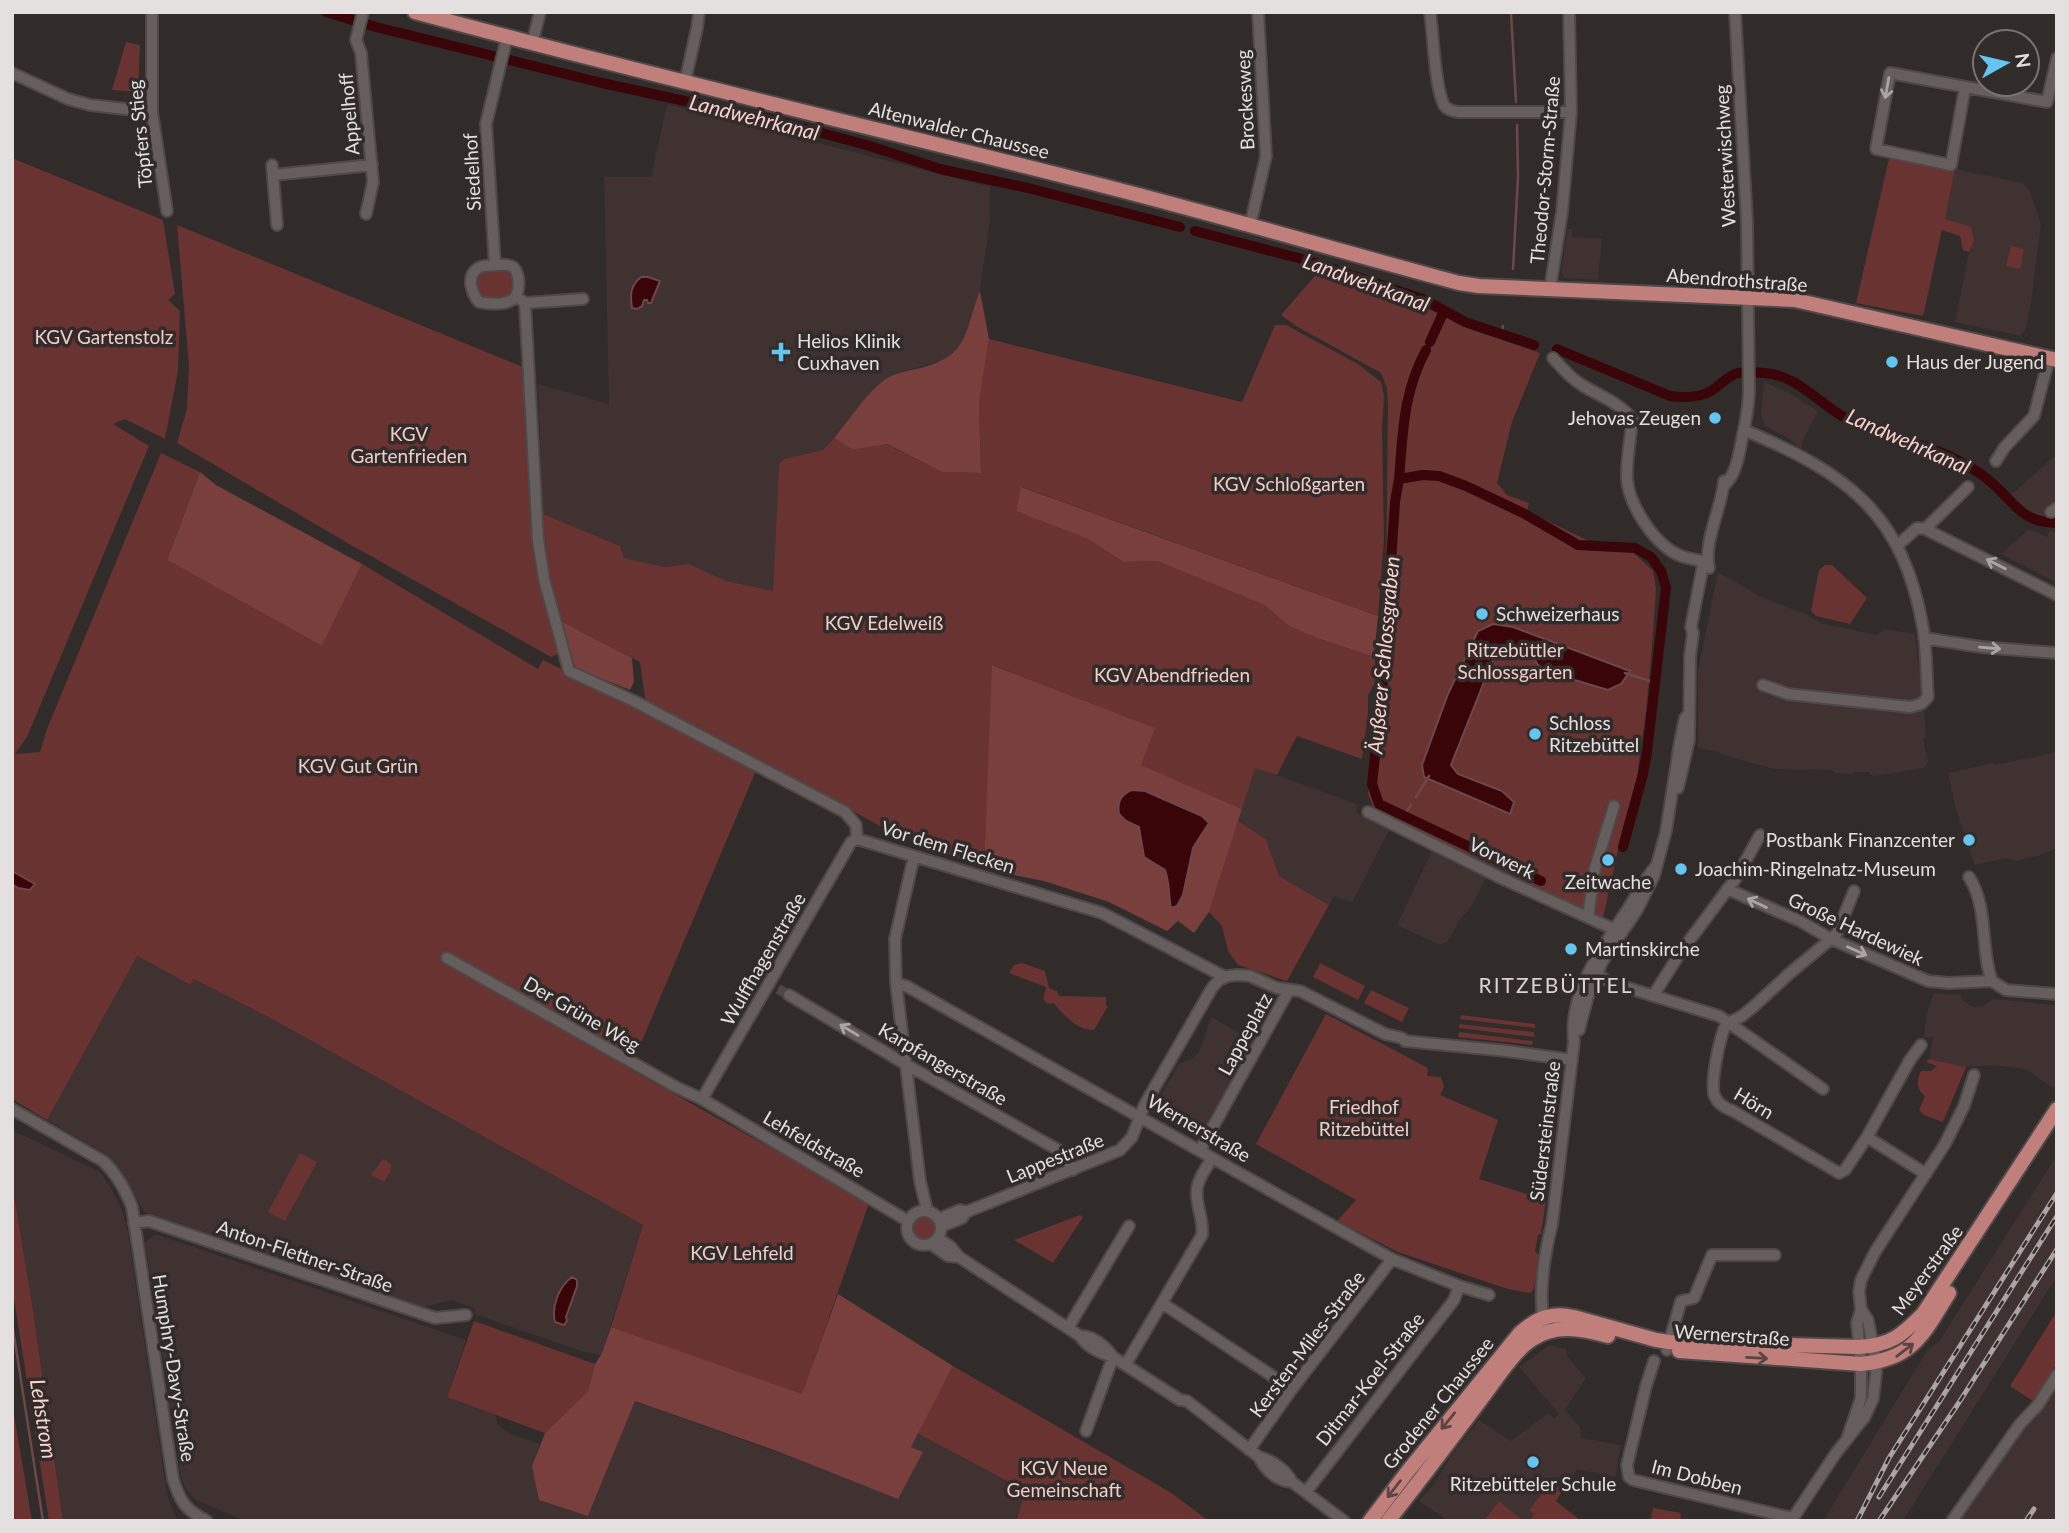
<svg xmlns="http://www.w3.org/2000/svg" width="2069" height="1533" font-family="Lato,sans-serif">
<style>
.built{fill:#3f3231}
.green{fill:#693331}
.forest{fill:#783f3c;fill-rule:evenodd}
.water{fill:#390508;stroke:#6d4749;stroke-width:2}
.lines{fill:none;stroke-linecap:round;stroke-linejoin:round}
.stream{stroke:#6d4749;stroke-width:2.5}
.canal{stroke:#390508;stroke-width:10}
.minor-tunnel{stroke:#4c4645;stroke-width:10;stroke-dasharray:10 5;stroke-linecap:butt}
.minor-casing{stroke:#4e4848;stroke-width:14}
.major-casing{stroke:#4e4848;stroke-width:18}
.minor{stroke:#655e5d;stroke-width:10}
.major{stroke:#c17f7c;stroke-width:14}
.rail-casing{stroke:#aaa5a4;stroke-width:5}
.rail{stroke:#312b2a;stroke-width:2.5;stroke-dasharray:8;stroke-linecap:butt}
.oneway{stroke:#aba6a5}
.oneway2{stroke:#5c4443}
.poi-dot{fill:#65c5ee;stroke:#312b2a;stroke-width:2.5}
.labels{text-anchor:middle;stroke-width:7;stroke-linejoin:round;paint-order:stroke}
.street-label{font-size:19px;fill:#e5e0e0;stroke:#312b2a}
.park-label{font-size:19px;fill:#f3ccc9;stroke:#312b2a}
.poi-label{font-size:19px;fill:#e5e0e0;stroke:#312b2a;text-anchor:start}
.water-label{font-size:21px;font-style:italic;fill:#f9d2cf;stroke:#312b2a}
.neighbourhood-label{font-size:21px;letter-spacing:2px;fill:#dcd3d3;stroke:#312b2a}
</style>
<rect width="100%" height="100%" fill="#312b2a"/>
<!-- built -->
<path class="built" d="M667,104l323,83v33l-10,71 -13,41 -6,12 -15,16 -42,11 -38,28 -43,51 -38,9 -6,5 -6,127 -47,-10 -37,-17 -25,3 -41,-9 -3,-12 -77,-32 -5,-130 71,20 -5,-227h47z
M1955,169l68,14 7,8 11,34 -10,78 -6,27 -5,6 -65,-14 14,-70 5,-11 -29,-22z
M1568,229h4v8l30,2 -4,41 -33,-2 -4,-6z
M1764,382l25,11 29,18 -15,29 -2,9 -16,-13 -20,-10 -4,-11z
M2057,454v65l-10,-1 -19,-7 -17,-16z
M2029,529l18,8 3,-7 7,4v49l-56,-29z
M1718,572l43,25 47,18 12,8 57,12 7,-6 31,5 10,86 1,18 -3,1 5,23 -4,6 -51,8 -4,-4h-16v2l-17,-1 -4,-3 -58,-1 -54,-15v-2l-22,-4v-77z
M2057,752v96l-19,8 -23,5 -8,-3 -32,7 -20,-59 -7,-33 44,-10 3,2z
M1255,767l101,37 1,9 32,17 -37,73 -18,-7 -5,9 -50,-29 -13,-37 -28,-18z
M1432,851l55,25 -14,28 -13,15 -12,22 -8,4 -43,-20z
M136,956l53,29 4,-7 79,41 371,206 -42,130 -17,-3 -110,-38 2,-5 -24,-9 -28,7 -280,-95 -24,-43 -14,-15 -59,-34z
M1934,993l27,2 2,6 11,6 10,-1 9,-7 64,6v78l-4,5 -24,-17 -11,-3 -26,-3 -26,2 -37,-8 4,-22h-9l2,-22z
M1211,1017l45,25 -51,94 -27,-15 -3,4 -24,-13 28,-48 14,-6 7,-8z
M12,1130l88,42 11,16 10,20 6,19 40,267 10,27h-114l-30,-211 -21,-128z
M2057,1155v109l-3,4 3,2v6l-154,245h-80l105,-172 12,-9z
M156,1234l310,106 -19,57 48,18 3,10 12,9 30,10 -8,22 56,50 46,-115 140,50 123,47 25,-46 -12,-5 7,-14 108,59 -10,29h-769l-50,-21 -10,-11 -5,-12 -36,-235z
M1549,1345l17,4 1,7 19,22 -21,32 15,17 1,11 40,7 -6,32 -38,-8 -14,21 -13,-7 -20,27 4,4 -5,7h-5l-25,-20 -15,20h-36l-29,-20 15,-17 17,-28 28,-36 32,21 37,-28 6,6 5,-5 -40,-47z
M2057,1385v136h-100l48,-68 42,-52z"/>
<!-- green -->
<path class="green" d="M126,42l14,3 -2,47 -26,-2z
M1890,154l65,15 -10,50 26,8 3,14 -5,11 -6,-2 -3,-14 -18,-6 -19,86 -67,-13z
M12,158l151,62 12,74 -7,6 12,11 -2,60 -13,68 -40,-20 -12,5 36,22 -122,291 -12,17 25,-2 7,-23 114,-276 39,19 -33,88 155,86 40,-82 176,105 5,-9 104,51 -7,-49 -79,-41c-13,-34 -15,-71 -18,-107l77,32 4,12 40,9 25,-3 37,17 47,10 6,-127 5,-5 39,-9 11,-12 19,12 33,-6 56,28 39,1 -2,-70 10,-64 253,63 33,-77h11l72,39 23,18 3,14 -2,32 2,111 -6,77 -356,-129 -6,23 72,29 35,23 34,-1 107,44 25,21 25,11 60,20 3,16 -3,11 -6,11v18l-6,46 -65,-23 -20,39 -22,-7 -13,41 -102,-44 14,-37 -161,-63 -9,204 -104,-43 -120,-65 -124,294 -8,13 241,135 -67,192 -191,-68 32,-102 -371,-206 -78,-40 -4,6 -53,-29 -90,164 -35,-21z
M177,225l348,143c2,97 6,192 33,286l-7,3 -200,-112 -174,-102 10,-34 2,-43z
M2011,246l13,3 -4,20 -14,-3z
M503,268l9,8 2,13 -3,7 -23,3 -11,-3 1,-20 4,-6z
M1320,270l102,36 51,24 67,23 -28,69 -15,61 10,12 22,8 -2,8 62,30 41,2 4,10 19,18 3,18 -4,58 -6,65 -9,65 -14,50 -20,91 -229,-109 -6,-15 18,-208 2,-181 -1,-17 -6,-15 -85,-47 -15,-11z
M1825,565h7l35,33 -17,26 -34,-8 -5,-5 8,-41z
M1238,821l28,18 13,37 50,29 -42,76 -49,-16 -10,-14 -6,-25 -13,-14z
M1022,963l23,8 4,17 8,3 2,5 47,1v8l2,1 -14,24c-17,0 -30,-14 -40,-27l-6,1c-9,-6 -2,-10 -2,-17l-37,-14 5,-8z
M1320,963l45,23 -7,14 -45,-23z
M1371,990l38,18 -7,14 -38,-19z
M1326,1014l102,54 -1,8 14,1 3,10 -4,8 58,25 -19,59 67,21 -5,34 -3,1 -3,16 4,5 -5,33 -4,4 -22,-4 -110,-37 -61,-31 19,-21 -100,-56z
M1461,1015l74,9v4l-75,-9z
M1459,1024l75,8v5l-75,-9z
M1459,1032l74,9 -1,4 -74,-8z
M1929,1059l37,8 -23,55 -19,-7 -5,-5 6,-14c-9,-8 -9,-14 -4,-25h10l6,-5 -11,-4z
M300,1153l17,9 -32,59 -17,-9z
M383,1159l8,5v7l-7,11 -13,-7z
M12,1182l21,128 30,211h-14l-37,-235z
M1080,1215l3,2 -30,46 -39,-23z
M913 1228a11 11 0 1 1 22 0a11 11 0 1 1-22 0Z
M2057,1311v52l-24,38 -23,-15z
M474,1321l121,43 -7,27 -43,42 -98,-36z
M953,1366l217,126 39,29h-193l9,-30 -108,-58z
M12,1403l20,118h-20z
M1550,1483l13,7 -7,11 25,20h-52l5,-7 -5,-4z
M1499,1501l25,20h-40z
M1653,1508l28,5 -1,8h-30z"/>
<!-- forest -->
<path class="forest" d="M980,291l9,48 -10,64 2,70 -39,-1 -55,-28 -34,6 -19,-12c14,-17 33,-45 49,-57 11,-9 27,-10 41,-14 46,-12 41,-39 56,-76z
M200,472l16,13 146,79 -40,82 -155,-86z
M1021,487l357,129 -4,41 -60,-20 -25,-11 -25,-21 -107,-44 -34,1 -35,-23 -72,-28z
M561,621l71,37 2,24 -4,8 -55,-22z
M992,665l163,63 -14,37 101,44 -33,103 -15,21 -16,-12 -11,10 -58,-29 -65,-21 -60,-12zM1131,790l14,1 57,25 7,7 -16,25 -10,47 -14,2 1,-14 -5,-13 -21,-13 -3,-10v-11z
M838,1294l115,72 -42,81 12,5 -25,47 -124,-49 -139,-49 -47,115 -49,-16 -7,-34 13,-33 43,-42 7,-27 6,-9 10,-28 191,67z"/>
<!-- water -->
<path class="water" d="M641,277h7l12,4 -9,22h-3l-1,-3h-3l-2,6 -5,3 -5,-1c-2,-13 -2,-22 9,-31z
M1493,624l20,3 117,44 -9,13 -13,6 -47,-14 -23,-11 -9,-15 -20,-5 -13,7 -45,113 7,9 44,17 12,11 -4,12 -86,-37 -2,-12 26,-71 30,-63z
M1131,790l14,1 57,25 7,7 -16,25 -10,47 -6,11 -6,2c-3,-14 -1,-25 -6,-38l-21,-13 -5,-30 -13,-6 -7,-7c-2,-12 1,-18 12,-24z
M12,871l23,13 -5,6 -12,-2 -6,-4z
M572,1277l5,3v6l-11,31 1,4 -3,4 -9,-3c-4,-15 4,-36 17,-45z"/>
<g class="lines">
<!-- stream -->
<path class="stream" d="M1511,12l5,90
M1513,269l5,-92 -1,-52
M1501,334l2,-8
M1625,673l31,10
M1416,797l13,-21
M1403,816l8,-11
M12,1323l31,198"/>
<!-- canal -->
<path class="canal" d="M326,12l50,15 226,56 171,37 97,26 70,23 88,19 152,39
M1195,231l118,31 112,38 40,22 69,23
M1430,342l14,-31
M1557,349l113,47c15,2 29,2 41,-5 8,-5 14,-12 22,-16 7,-5 22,-2 31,-2 31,1 54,29 78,43 38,21 81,25 119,46 11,6 22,12 31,21 23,20 30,40 65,40
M1426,350c-23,43 -23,82 -27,129l24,-4 16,1 27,10 57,27 55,32 57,3 16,9 10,14 5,17 -19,164 -4,22 -20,73
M1399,479l-4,23 -12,179 -11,103 7,20 162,77"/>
<!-- minor-tunnel -->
<path class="minor-tunnel" d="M778,989l11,6"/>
<defs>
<path id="minor" d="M152,12v100l15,99
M363,12l-7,28 5,13 12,129 -7,32
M1430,12c3,21 5,77 14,93 3,5 9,6 14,7h113
M532,44l8,-32
M12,73l56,26 22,6 62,7
M685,82l12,-54 2,-16
M1965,88l-14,77 -75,-16 14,-76 157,29 10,-44
M272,165l5,60
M273,175l99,-10
M1250,226l16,-70 -8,-144
M495,265l-9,-141 21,-87
M495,265c4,0 12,-1 16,1 10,4 10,29 1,34 -9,5 -23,4 -33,2 -7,-8 -13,-25 -2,-33 4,-4 12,-3 18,-4z
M1550,289l12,-77 9,-100 -2,-100
M521,300l4,3 58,-4
M525,303l13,237 6,39 25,92 67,31 209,110 11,13 1,14
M1553,358c9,10 17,20 29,27 17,11 37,17 50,34 -1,20 -6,40 -5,60 2,26 28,67 54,77 8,3 18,4 26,6
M1744,430c102,43 159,82 179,198 4,22 3,46 5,69l-7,7 -11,3 -122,-13 -25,-9
M1996,461l8,-13 30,-32 15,-58
M1724,486c14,-14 15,-34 19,-52 3,-14 5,-26 6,-40l-2,-172 -12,-210
M2051,512l6,-4
M1925,529l132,66
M1925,529l43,-42
M1898,545l19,-17 8,1
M1709,568c-6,-26 13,-61 15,-87
M1924,638l57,9 76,6
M1678,788l11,-48 1,-84 3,-23 -2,-6 12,-62 4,-3
M1368,812l133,66 117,53
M857,839l245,74 123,64
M914,856l-19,83 1,44 24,198 7,29
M1969,877c20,31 11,73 23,104
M1727,889l73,32 31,18 97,42 21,2 43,-2 14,9 51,4
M1854,891l-17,42 -6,6 -41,34 -37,34 -11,9 -16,8c-6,13 -17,61 -11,73 3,7 10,11 18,14l106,62 6,-3 22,-33 43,-77 11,-15
M1588,917l7,-49 19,-62
M447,958l229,129 26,12 206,122
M1590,972l25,12 104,32 104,73
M896,983l12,4 484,272 67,27 30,9
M789,995l118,70 155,87 11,18
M1653,996l27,-43 56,-75 24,-43
M1579,1030l9,-34 14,-34 35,-52 17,-34 12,-45 14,-89 5,-24 4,-5
M702,1099l149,-257 6,-3
M12,1109l91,52c14,13 22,28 29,46l41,272c7,22 12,31 34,42
M1867,1137l59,37
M1200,1150l89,-160
M907 1228a17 17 0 1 1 34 0a17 17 0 1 1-34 0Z
M939,1219l21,-9 6,2 154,-62 12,-13 13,-33 67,-116 7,-8 9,-4 10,-1 12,1 27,12 23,3 85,43 17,4 3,3 102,10 65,9
M134,1223l15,-2 286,97 31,-3
M942,1226l20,-8 4,-6
M938,1238l13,9 8,10 121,79c8,12 20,17 33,21l67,43 7,1 72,56c13,3 27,13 33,25
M931,1244l17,12 11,1
M1162,1303l130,86
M1544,1325c-6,-33 0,-69 8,-101l22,-182c-6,-48 27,-93 52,-130 10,-16 18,-32 30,-46
M1068,1328l61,-102
M1080,1336c14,0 25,10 33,21
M1667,1350l14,-49 13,-3 18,-43h63
M1654,1361l-8,25 -19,79 2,12 4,3 159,38
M1126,1364l76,-129c2,-16 -7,-31 -5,-46 1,-11 10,-22 15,-31
M1086,1431l27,-74
M1847,1439l14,-41v-34l-4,-41 4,-14 -2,-17 2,-12 14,-28 70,-108 19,-38 10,-31
M1249,1450l43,-61 100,-130
M1259,1457c6,13 18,24 33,25l52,39
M1306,1492l148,-192 5,-14
M1791,1521l45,-68 28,-35 9,-19 3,-25v-12l-8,-42 -7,-11
M1952,1521l68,-97 18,-19 19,-30"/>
<path id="major" d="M415,12c223,61 448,113 673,170 124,31 247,68 371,101l20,3 316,14 262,60
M1679,1351l182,13c53,-5 62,-30 88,-71
M1370,1521l38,-50 112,-138c17,-15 31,-21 54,-16l82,23 13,2 190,5c32,-2 42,-11 64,-33l134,-205
M1388,1521c31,-39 61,-79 91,-119 14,-18 34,-50 52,-62 24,-17 51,-11 77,-4"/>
</defs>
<!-- minor casing -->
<use href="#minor" class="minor-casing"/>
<!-- major casing -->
<use href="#major" class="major-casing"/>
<!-- minor -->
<use href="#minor" class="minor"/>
<!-- major -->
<use href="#major" class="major"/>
<defs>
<path id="rail" d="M1879,1497l178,-281
M1857,1521l32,-63 168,-265
M1879,1521l79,-117 99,-155
M2026,1521l8,-12"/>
</defs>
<!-- rail casing -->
<use href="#rail" class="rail-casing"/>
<!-- rail -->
<use href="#rail" class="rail"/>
</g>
<!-- one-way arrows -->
<defs><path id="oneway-shaft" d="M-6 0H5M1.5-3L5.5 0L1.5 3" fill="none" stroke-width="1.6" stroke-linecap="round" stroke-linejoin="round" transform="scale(1.75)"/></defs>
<g class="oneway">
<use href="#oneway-shaft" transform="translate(1887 88) rotate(100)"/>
<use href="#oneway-shaft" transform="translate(1996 564) rotate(-153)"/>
<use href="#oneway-shaft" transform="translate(1990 648) rotate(5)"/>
<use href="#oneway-shaft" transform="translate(1757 903) rotate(-155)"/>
<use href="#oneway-shaft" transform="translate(1857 951) rotate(24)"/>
<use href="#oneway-shaft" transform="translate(849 1030) rotate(-149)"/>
</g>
<g class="oneway2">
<use href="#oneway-shaft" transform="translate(1905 1350) rotate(-38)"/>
<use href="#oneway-shaft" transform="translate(1757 1358) rotate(3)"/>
<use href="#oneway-shaft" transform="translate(1448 1421) rotate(129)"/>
<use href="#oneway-shaft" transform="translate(1394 1489) rotate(128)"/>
</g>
<!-- markers -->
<g class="poi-dot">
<path d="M777.5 341.5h7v7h7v7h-7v7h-7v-7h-7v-7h7z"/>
<circle cx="1892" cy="362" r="7"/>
<circle cx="1715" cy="418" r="7"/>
<circle cx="1482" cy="614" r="7"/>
<circle cx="1535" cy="734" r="7"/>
<circle cx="1969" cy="840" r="7"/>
<circle cx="1608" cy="860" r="7"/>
<circle cx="1681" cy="869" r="7"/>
<circle cx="1571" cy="949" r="7"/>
<circle cx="1533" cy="1462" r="7"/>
</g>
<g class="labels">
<!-- street labels -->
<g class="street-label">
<text transform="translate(1245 100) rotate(-93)" y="7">Brockesweg</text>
<text transform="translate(349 114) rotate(-95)" y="7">Appelhoff</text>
<text transform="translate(959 130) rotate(14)" y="7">Altenwalder Chaussee</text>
<text transform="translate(140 134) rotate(-96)" y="7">Töpfers Stieg</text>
<text transform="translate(1725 156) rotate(-93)" y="7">Westerwischweg</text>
<text transform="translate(1545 170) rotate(-85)" y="7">Theodor-Storm-Straße</text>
<text transform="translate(472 172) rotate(-93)" y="7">Siedelhof</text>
<text transform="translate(1737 280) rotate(4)" y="7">Abendrothstraße</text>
<text transform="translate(948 847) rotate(17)" y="7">Vor dem Flecken</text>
<text transform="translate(1502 858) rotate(26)" y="7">Vorwerk</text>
<text transform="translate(1856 929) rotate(25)" y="7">Große Hardewiek</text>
<text transform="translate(763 959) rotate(-60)" y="7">Wulffhagenstraße</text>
<text transform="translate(582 1014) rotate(30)" y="7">Der Grüne Weg</text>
<text transform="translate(1245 1034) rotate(-61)" y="7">Lappeplatz</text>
<text transform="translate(943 1064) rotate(30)" y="7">Karpfangerstraße</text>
<text transform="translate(1754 1103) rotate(31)" y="7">Hörn</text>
<text transform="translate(1199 1128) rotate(30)" y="7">Wernerstraße</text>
<text transform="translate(1545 1131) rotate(-83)" y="7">Südersteinstraße</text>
<text transform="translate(814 1144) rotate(30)" y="7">Lehfeldstraße</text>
<text transform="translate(1055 1158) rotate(-22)" y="7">Lappestraße</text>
<text transform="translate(305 1256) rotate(19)" y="7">Anton-Flettner-Straße</text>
<text transform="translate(1927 1270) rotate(-54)" y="7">Meyerstraße</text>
<text transform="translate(1732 1335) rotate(4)" y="7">Wernerstraße</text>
<text transform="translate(1307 1344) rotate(-53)" y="7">Kersten-Miles-Straße</text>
<text transform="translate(174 1368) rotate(81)" y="7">Humphry-Davy-Straße</text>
<text transform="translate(1370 1379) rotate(-52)" y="7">Ditmar-Koel-Straße</text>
<text transform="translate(1438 1403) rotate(-51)" y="7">Grodener Chaussee</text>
<text transform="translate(1697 1477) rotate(14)" y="7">Im Dobben</text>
</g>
<!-- park labels -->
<g class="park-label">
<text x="104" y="344">KGV Gartenstolz</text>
<text x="409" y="441">KGV<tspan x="409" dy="22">Gartenfrieden</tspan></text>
<text x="1289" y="491">KGV Schloßgarten</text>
<text x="884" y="630">KGV Edelweiß</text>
<text x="1515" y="657">Ritzebüttler<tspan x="1515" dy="22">Schlossgarten</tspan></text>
<text x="1172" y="682">KGV Abendfrieden</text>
<text x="358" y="773">KGV Gut Grün</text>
<text x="1364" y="1114">Friedhof<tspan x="1364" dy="22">Ritzebüttel</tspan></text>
<text x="742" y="1260">KGV Lehfeld</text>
<text x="1064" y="1475">KGV Neue<tspan x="1064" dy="22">Gemeinschaft</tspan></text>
</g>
<!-- poi labels -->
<g class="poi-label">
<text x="797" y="348">Helios Klinik<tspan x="797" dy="22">Cuxhaven</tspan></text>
<text x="1906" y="369">Haus der Jugend</text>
<text x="1701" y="425" text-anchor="end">Jehovas Zeugen</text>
<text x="1496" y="621">Schweizerhaus</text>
<text x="1549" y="730">Schloss<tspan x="1549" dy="22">Ritzebüttel</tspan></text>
<text x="1955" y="847" text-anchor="end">Postbank Finanzcenter</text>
<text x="1695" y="876">Joachim-Ringelnatz-Museum</text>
<text x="1608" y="889" text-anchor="middle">Zeitwache</text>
<text x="1585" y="956">Martinskirche</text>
<text x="1533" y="1491" text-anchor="middle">Ritzebütteler Schule</text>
</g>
<!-- water labels -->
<g class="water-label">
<text transform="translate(754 118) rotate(14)" y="7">Landwehrkanal</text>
<text transform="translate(1366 283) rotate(20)" y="7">Landwehrkanal</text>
<text transform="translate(1908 442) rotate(24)" y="7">Landwehrkanal</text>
<text transform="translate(1384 655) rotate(-85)" y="7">Äußerer Schlossgraben</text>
<text transform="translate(43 1419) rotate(81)" y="7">Lehstrom</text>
</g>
<!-- neighbourhood labels -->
<g class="neighbourhood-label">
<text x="1556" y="993">RITZEBÜTTEL</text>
</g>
</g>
<!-- border -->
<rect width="2069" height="1533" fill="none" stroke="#e5e0e0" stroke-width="28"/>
<!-- north arrow -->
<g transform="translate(2006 63) rotate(82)"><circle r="33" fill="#312b2a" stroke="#797373" stroke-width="2"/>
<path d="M0-5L12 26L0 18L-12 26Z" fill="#65c5ee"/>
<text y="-10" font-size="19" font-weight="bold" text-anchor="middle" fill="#e5e0e0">N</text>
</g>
</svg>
